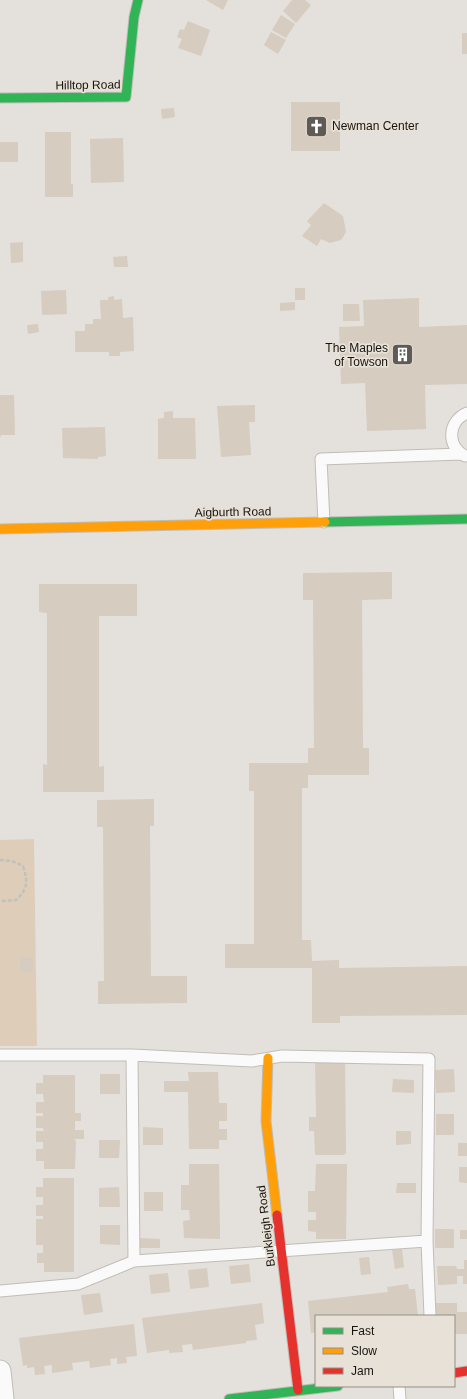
<svg xmlns="http://www.w3.org/2000/svg" width="467" height="1399" font-family="Helvetica,sans-serif">
<style>
.green{fill:#deceb9}
.building{fill:#d6ccbf}
.lines{fill:none;stroke-linecap:round;stroke-linejoin:round}
.lane-casing{stroke:#c0bdb9;stroke-width:13}
.street-casing{stroke:#c0bdb9;stroke-width:23}
.fast-casing{stroke:#c0bdb9;stroke-width:11}
.slow-casing{stroke:#c0bdb9;stroke-width:11}
.jam-casing{stroke:#c0bdb9;stroke-width:11}
.path{stroke:#c2c1bf;stroke-width:2.5;stroke-dasharray:4 2;stroke-linecap:butt}
.lane{stroke:#fbfafa;stroke-width:11}
.street{stroke:#fbfafa;stroke-width:21}
.fast{stroke:#30b455;stroke-width:9}
.slow{stroke:#ff9f0a;stroke-width:9}
.jam{stroke:#e5322d;stroke-width:9}
.labels{text-anchor:middle;stroke-width:3.5;stroke-linejoin:round;paint-order:stroke}
.street-label{font-size:12px;fill:#161410;stroke:#e8e1d7}
.poi-label{font-size:12px;fill:#161410;stroke:#e8e1d7;text-anchor:start}
</style>
<rect width="100%" height="100%" fill="#e4e0db"/>
<!-- green -->
<path class="green" d="M34,839l3,207h-37v-206z"/>
<!-- building -->
<path class="building" d="M206,0h22l-5,10z
M292,0h13l6,5 -15,18 -13,-12z
M281,15l14,9 -9,14 -14,-8z
M188,21l22,9 -9,26 -23,-8 4,-9 -5,-2 3,-8 4,1z
M271,32l15,8 -8,14 -14,-9z
M462,33h5v21h-5z
M291,102h49v49h-49z
M174,108l1,9 -13,2 -1,-10z
M45,132h26v52h2v13h-28z
M123,138l1,44 -33,1 -1,-44z
M0,142h18v20h-18z
M324,203l19,13 3,16 -5,8 -11,3 -9,-4 -4,7 -15,-10 9,-11 -4,-4z
M23,242v20l-12,1 -1,-20z
M127,256l1,11h-14l-1,-10z
M295,288h10v12h-10z
M66,290l1,24 -25,1 -1,-24z
M114,296v4l8,-1 1,19 10,-1 1,34 -14,1v4h-11v-4h-34v-21h10v-7h8v-5h8l-1,-19h8v-3z
M419,298v29l48,-2v59l-42,1 1,44 -59,2 -2,-48 -24,1 -2,-57 25,-1 -1,-26z
M295,302v8l-15,1v-8z
M343,304h16l1,17h-17z
M38,324l1,8 -11,2 -1,-9z
M0,395h14l1,40h-14l-1,3z
M255,405v17h-6l2,33 -30,2 -4,-51z
M173,411v7h22l1,41h-38v-40l6,-1v-6z
M105,427l1,29 -8,1v2l-35,-1 -1,-30z
M392,572v27l-30,1 1,148h6v27h-61v13h-6v152h9l1,21 27,-1v8l128,-2v49l-127,1v7h-28v-55h-87v-24h29v-153h-5v-28h59v-15h6l-1,-148h-10v-27z
M39,584h98v32h-38v151l5,-1v26h-61v-28l4,1v-152l-8,-1z
M154,799v27h-4l1,150h36v27l-89,1v-23h6l-1,-154h-6v-27z
M20,957h13v15h-13z
M315,1060h30l1,93 -2,2h-29l-1,-24h-5v-14h7z
M454,1069l1,23 -19,1 -1,-23z
M188,1072h30l1,31h8v18h-8v8h8v11h-8v9h-30l-1,-57h-24v-11h25z
M100,1074h20v20h-20z
M43,1075h32v38h6v8h-6v9h9v9h-10l2,2 -1,28h-31v-8h-8v-12h7v-7h-7v-11h8l-1,-3h-7v-12h7v-3h-7v-11h8l-1,-8h-7v-11h7z
M393,1079l21,1v13l-22,-1z
M436,1114h18v21h-18z
M143,1127l20,1v17h-20z
M396,1131h15v13l-15,1z
M99,1140h21l-1,18h-20z
M458,1143h9v13h-9z
M189,1164h30l1,75 -36,-1 -1,-17 7,-1 -1,-10h-8v-25h8z
M316,1164h31l-1,75h-30v-7l-8,-1v-11h8v-8h-8v-21h7z
M459,1167h8v16l-8,-1z
M43,1178h31v94h-30v-9h-7v-10h6v-8h-7v-26h7v-3h-7v-11h7v-8h-7v-10h7z
M397,1183h19v10h-20z
M119,1187l1,20h-21v-19z
M144,1192h19v19h-19z
M100,1225h20v20l-20,-1z
M435,1229h19v19h-19z
M460,1230h7v9h-7z
M140,1238l20,1v9h-20z
M402,1249l2,18 -9,2 -3,-19z
M369,1257l2,17 -10,1 -2,-17z
M464,1260h3v24h-4v-8h-6v8l-19,1 -1,-19h19l1,3h7z
M249,1264l2,18 -20,2 -2,-18z
M207,1268l2,19 -19,2 -2,-19z
M168,1273l2,19 -19,2 -2,-19z
M408,1284l1,5h6l3,27h-102v16l-5,1 -3,-32 80,-9 -1,-5z
M100,1293l3,19 -19,3 -3,-20z
M262,1303l2,20 -9,2 2,15 -11,1v2l-53,7 -1,-6 -10,1 1,7 -14,1v-3l-22,3 -5,-35z
M436,1303h21v9h10v22h-13v-18h-18z
M134,1324l3,32 -11,1 1,6 -10,1v-6l-7,1 1,6 -21,3 -1,-7 -17,2 1,7 -21,3v-8l-8,1 1,8 -10,1 -1,-8 -7,1v-3l-4,1 -4,-28z"/>
<g class="lines">
<defs>
<path id="lane" d="M465,456c-19,-10 -17,-35 2,-43
M324,522l-3,-63 140,-5
M0,1055h132l120,6 30,-5 147,3 -2,182 3,75
M134,1261l293,-20
M0,1291l78,-7 56,-23 -2,-206
M399,1386l1,13"/>
<path id="street" d="M0,1371l3,28"/>
<path id="fast" d="M0,98l126,-1 8,-80 4,-17
M325,522l142,-3
M229,1399l109,-13"/>
<path id="slow" d="M0,529l325,-7
M268,1058l-2,63 11,94"/>
<path id="jam" d="M277,1215l21,175
M454,1373l13,-2"/>
</defs>
<!-- lane casing -->
<use href="#lane" class="lane-casing"/>
<!-- street casing -->
<use href="#street" class="street-casing"/>
<!-- fast casing -->
<use href="#fast" class="fast-casing"/>
<!-- slow casing -->
<use href="#slow" class="slow-casing"/>
<!-- jam casing -->
<use href="#jam" class="jam-casing"/>
<!-- path -->
<path class="path" d="M0,860l12,1 11,5c5,16 5,23 -7,34l-16,1"/>
<!-- lane -->
<use href="#lane" class="lane"/>
<!-- street -->
<use href="#street" class="street"/>
<!-- fast -->
<use href="#fast" class="fast"/>
<!-- slow -->
<use href="#slow" class="slow"/>
<!-- jam -->
<use href="#jam" class="jam"/>
</g>
<!-- icons -->
<defs>
<symbol id="church-square" viewBox="-11 -11 22 22"><rect x="-9" y="-9" width="18" height="18" rx="4" fill="#5e5b57" stroke="#e8e1d7"/><path d="M-1.2-6h2.4v3.5h3.3v2.4h-3.3V6h-2.4V-.1h-3.3v-2.4h3.3Z" fill="#fff"/></symbol>
<symbol id="building-square" viewBox="-11 -11 22 22"><rect x="-9" y="-9" width="18" height="18" rx="4" fill="#5e5b57" stroke="#e8e1d7"/><path d="M-4-6H4V6H1V3H-1V6H-4ZM-2.5-4.3h1.7v1.8h-1.7ZM.8-4.3h1.7v1.8H.8ZM-2.5-1h1.7V.8h-1.7ZM.8-1h1.7V.8H.8Z" fill="#fff"/></symbol>
</defs>
<g fill-rule="evenodd">
<use href="#church-square" x="304" y="114" width="25" height="25"/>
<use href="#building-square" x="390" y="342" width="25" height="25"/>
</g>
<g class="labels">
<!-- street labels -->
<g class="street-label">
<text transform="translate(88 85) rotate(-1)" y="4">Hilltop Road</text>
<text transform="translate(233 512) rotate(-1)" y="4">Aigburth Road</text>
<text transform="translate(266 1226) rotate(-97)" y="4">Burkleigh Road</text>
</g>
<!-- poi labels -->
<g class="poi-label">
<text x="332" y="130">Newman Center</text>
<text x="388" y="352" text-anchor="end">The Maples<tspan x="388" dy="14">of Towson</tspan></text>
</g>
</g>
<!-- legend -->
<rect x="315" y="1315" width="140" height="72" fill="#e8e1d7" stroke="#948f87"/>
<rect x="323" y="1328" width="20" height="6" fill="#30b455" stroke="#948f87"/>
<text x="351" y="1335" font-size="12" fill="#161410">Fast</text>
<rect x="323" y="1348" width="20" height="6" fill="#ff9f0a" stroke="#948f87"/>
<text x="351" y="1355" font-size="12" fill="#161410">Slow</text>
<rect x="323" y="1368" width="20" height="6" fill="#e5322d" stroke="#948f87"/>
<text x="351" y="1375" font-size="12" fill="#161410">Jam</text>
</svg>
